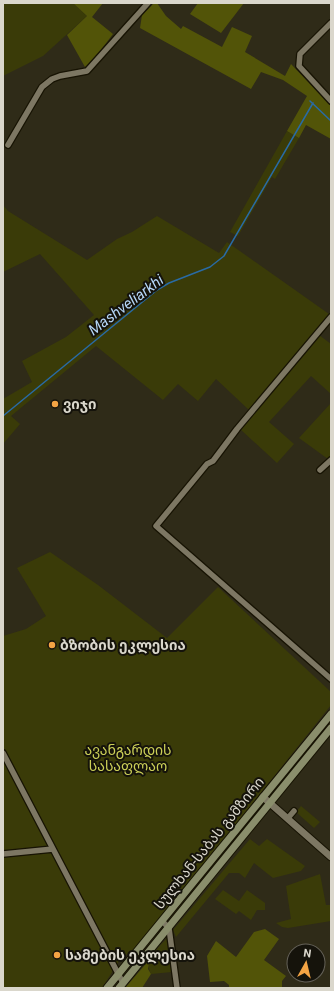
<svg xmlns="http://www.w3.org/2000/svg" width="334" height="991" font-family="Roboto,'Noto Sans Georgian',sans-serif">
<style>
.green{fill:#3a3b08}
.forest{fill:#525408}
.lines{fill:none;stroke-linecap:round;stroke-linejoin:round}
.stream{stroke:#296ba5;stroke-width:1.5}
.minor-casing{stroke:#171303;stroke-width:8}
.tertiary-casing{stroke:#171303;stroke-width:9}
.secondary-casing{stroke:#171303;stroke-width:9}
.minor{stroke:#7d7763;stroke-width:5.5}
.tertiary{stroke:#7d7763;stroke-width:7}
.secondary{stroke:#8a8e6c;stroke-width:7}
.poi-dot{fill:#f4a444;stroke:#15130b;stroke-width:1.5}
.labels{text-anchor:middle;stroke-width:4;stroke-linejoin:round;paint-order:stroke}
.poi-label{font-size:14px;font-weight:bold;fill:#dad7cc;stroke:#15130b;text-anchor:start}
.park-label{font-size:14px;fill:#cbcf57;stroke:#15130b}
.street-label{font-size:14px;fill:#dad7cc;stroke:#15130b}
.water-label{font-size:15px;font-style:italic;fill:#b5d6f6;stroke:#15130b}
</style>
<rect width="100%" height="100%" fill="#2f2b18"/>
<!-- green -->
<path class="green" d="M3,3h70l14,13 -44,40 -40,20z
M287,131l12,7 -24,41 -3,-2 -34,59 -8,-4z
M3,205l5,6 79,49 30,-21 15,-7 25,-16 62,37 8,-11 102,72 -80,96 -33,-31 -18,22 -20,-17 -15,16 -67,-54 -85,70 9,8 -17,20v-45l29,-17 -10,-21 44,-24 28,-22 -54,-61 -37,18z
M319,335l12,9v50l-20,-18 -42,46 25,22 -17,19 -37,-34z
M331,403v54l-3,2 -29,-21z
M50,552l48,33 69,53 51,-51 113,105v13l-194,243 -16,10 -19,30h-99v-352l23,-7 20,-13 -29,-48z
M301,806l19,16 -6,6 -18,-16z
M250,839l9,7 8,-7 38,27 -4,5 -28,7 -19,-15 -9,15 -6,-5h-10l-53,64 -3,-7z
M320,874l6,31h5v16l-43,7 -6,-1 -6,-4 15,-4 -5,-33z
M223,890l16,11 8,-11 18,13v7h-8l-6,10 -12,-9 -3,3 -21,-15z
M168,937l4,35 -21,2c-8,-14 8,-27 17,-37z"/>
<!-- forest -->
<path class="forest" d="M73,3h30l-11,14 21,17 -22,29 -6,4 -18,-32 20,-19z
M154,3h3l9,13 15,13 2,-3 39,21 10,-20 20,9 -7,16 40,24 6,-12 40,42v33l-25,-14 -7,13 -12,-7 20,-35 -24,-16 -22,-8 -10,17 -111,-61 2,-13z
M198,3h46l-23,30 -31,-19z
M265,929l14,10 -15,21 22,16 -4,5v7h-53v-3l-5,-4 -14,1 -3,-26 9,-15 20,16 18,-25z
M150,959l-2,10 3,5 -9,14h-17z"/>
<g class="lines">
<!-- stream -->
<path class="stream" d="M310,101l21,20
M3,416l154,-126 12,-7 41,-16 14,-11 89,-153"/>
<defs>
<path id="minor" d="M331,23l-31,31 -1,12 32,35
M8,145l34,-58 10,-8 8,-3 27,-5 61,-68
M331,317l-94,112 -24,32 -6,3 -51,62 175,153
M320,470l11,-10
M3,753l120,230
M288,818l6,-7
M3,854l50,-5
M162,921l7,7 8,60"/>
<path id="tertiary" d="M263,797l68,60"/>
<path id="secondary" d="M107,988l224,-274
M119,988l212,-260"/>
</defs>
<!-- minor casing -->
<use href="#minor" class="minor-casing"/>
<!-- tertiary casing -->
<use href="#tertiary" class="tertiary-casing"/>
<!-- secondary casing -->
<use href="#secondary" class="secondary-casing"/>
<!-- minor -->
<use href="#minor" class="minor"/>
<!-- tertiary -->
<use href="#tertiary" class="tertiary"/>
<!-- secondary -->
<use href="#secondary" class="secondary"/>
</g>
<!-- markers -->
<g class="poi-dot">
<circle cx="55" cy="404" r="4"/>
<circle cx="52" cy="645" r="4"/>
<circle cx="57" cy="955" r="4"/>
</g>
<g class="labels">
<!-- poi labels -->
<g class="poi-label">
<text x="63" y="409">ვიჯი</text>
<text x="60" y="650">ბზობის ეკლესია</text>
<text x="65" y="960">სამების ეკლესია</text>
</g>
<!-- park labels -->
<g class="park-label">
<text x="128" y="755">ავანგარდის<tspan x="128" dy="16">სასაფლაო</tspan></text>
</g>
<!-- street labels -->
<g class="street-label">
<text transform="translate(209 843) rotate(-51)" y="5">სულხან-საბას გამზირი</text>
</g>
<!-- water labels -->
<g class="water-label">
<text transform="translate(126 305) rotate(-37)" y="5">Mashveliarkhi</text>
</g>
</g>
<!-- border -->
<rect width="334" height="991" fill="none" stroke="#dad7cc" stroke-width="8"/>
<!-- north arrow -->
<g transform="translate(306 963) rotate(8)"><circle r="19" fill="#15130b" stroke="#646158"/>
<path d="M0-3L7 15L0 10L-7 15Z" fill="#f4a444"/>
<text y="-6" font-size="11" font-weight="bold" text-anchor="middle" fill="#dad7cc">N</text>
</g>
</svg>
